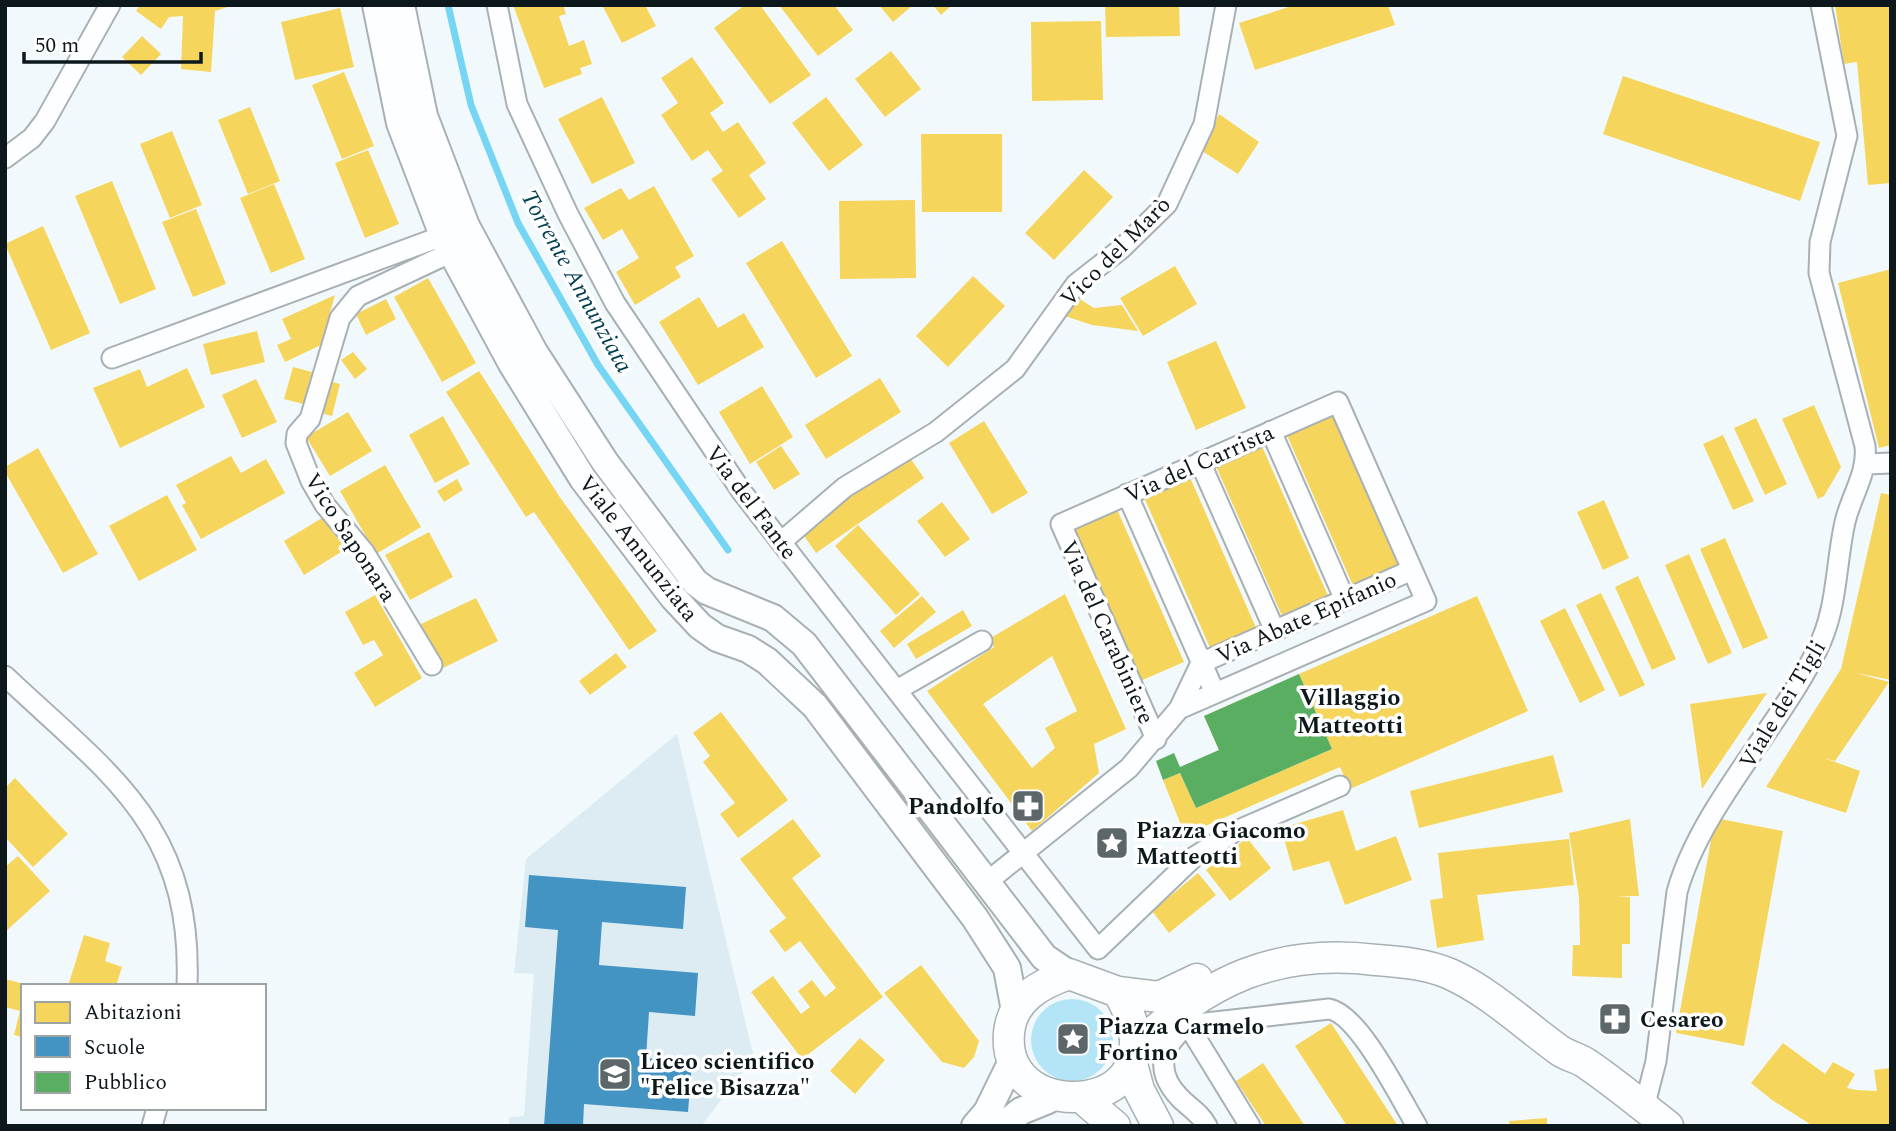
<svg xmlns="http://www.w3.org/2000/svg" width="1896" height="1131" font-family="Spectral,serif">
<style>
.built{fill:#dcecf2}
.green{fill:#b4e5f7}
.homes{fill:#f6d55c;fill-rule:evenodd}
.schools{fill:#4393c3}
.public{fill:#5aae61}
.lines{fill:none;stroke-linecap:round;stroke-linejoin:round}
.stream{stroke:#75d5f3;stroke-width:7}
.minor-casing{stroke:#a8b0b4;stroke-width:23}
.secondary-casing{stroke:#a8b0b4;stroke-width:30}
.primary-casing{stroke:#a8b0b4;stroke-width:33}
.minor{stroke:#fdfeff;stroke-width:19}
.secondary{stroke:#fdfeff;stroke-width:26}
.primary{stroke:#fdfeff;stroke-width:30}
.labels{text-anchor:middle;stroke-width:7;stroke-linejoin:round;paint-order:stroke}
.street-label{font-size:23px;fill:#0d181c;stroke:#fff}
.poi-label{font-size:23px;font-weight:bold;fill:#0d181c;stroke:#fff;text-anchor:start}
.water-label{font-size:24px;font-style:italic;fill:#033f50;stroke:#fff}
.neighbourhood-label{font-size:24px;font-weight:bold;fill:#0d181c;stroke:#fff}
</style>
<rect width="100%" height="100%" fill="#f2f9fc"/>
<!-- built -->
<path class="built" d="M677,734l77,324 -53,68h-192v-9l15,-1 10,-142 -20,-1 12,-114z"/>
<!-- green -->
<path class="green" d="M1031 1040a41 41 0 1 1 82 0a41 41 0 1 1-82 0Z"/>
<!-- homes -->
<path class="homes" d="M140,5h94l-19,6 -4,61 -30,-3 2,-53 -14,1 -8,12 -25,-18z
M513,5h50l3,9 -7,2 10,30 15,-6 8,24 -12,4 2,6 -38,14z
M602,5h43l11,21 -34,17z
M745,5h15l51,70 -41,29 -56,-76z
M779,5h55l19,25 -35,26z
M879,5h34l-20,17z
M933,5h19l-11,10z
M1105,5h74l1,31 -74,1z
M1295,5h93l7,20 -140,45 -16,-47z
M1835,5h56v178l-23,2 -11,-123 -13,2z
M340,8l14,59 -59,13 -14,-58z
M1101,21l2,79 -71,1 -1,-79z
M142,36l19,18 -20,21 -19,-18z
M891,51l30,38 -36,28 -30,-38z
M692,57l32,46 -14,10 13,19 15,-10 28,41 -17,12 17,24 -27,19 -28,-39 12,-8 -15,-21 -16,11 -31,-46 17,-12 -17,-25z
M344,72l30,74 -32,13 -30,-74z
M1623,76l197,66 -20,59 -197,-67z
M602,97l33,66 -43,21 -34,-65z
M826,97l37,48 -34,26 -37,-48z
M250,107l30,74 -32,13 -30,-74z
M1219,114l40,28 -21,32 -36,-23z
M172,131l30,74 -32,13 -30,-74z
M921,134h81v78h-80z
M368,150l31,74 -34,14 -30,-75z
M1084,170l29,27 -59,63 -29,-27z
M112,181l44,108 -36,15 -45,-108z
M274,184l31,75 -34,14 -31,-75z
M654,186l40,70 -19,11 6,10 -46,28 -19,-33 23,-14 -17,-29 -19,11 -19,-32 37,-20 8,12z
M915,200l1,78 -76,1 -1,-78z
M196,209l30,75 -33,13 -31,-75z
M43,226l47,107 -39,17 -46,-106z
M782,241l70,115 -36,22 -70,-115z
M1175,266l22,38 -54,32 -23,-38z
M1891,269v176l-12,3 -41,-165z
M973,276l32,30 -57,61 -32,-31z
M428,278l48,85 -34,19 -48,-85z
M335,295l-14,50 -36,17 -8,-17 14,-6 -9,-20z
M1075,296l19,12 28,-3 16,26 -46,-6 -30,-10z
M699,297l19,31 26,-15 20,34 -66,38 -39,-63z
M386,299l10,20 -30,16 -10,-21z
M257,331l8,31 -54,13 -8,-31z
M1216,341l30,67 -50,22 -29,-68z
M353,352l14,17 -12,10 -14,-19z
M293,367l19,5 -9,32 -19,-5z
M187,368l18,39 -85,41 -27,-60 47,-19 7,18z
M479,371l80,125 98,135 -28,19 -95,-138 -8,5 -80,-125z
M880,378l21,34 -75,47 -21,-34z
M256,379l21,43 -35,16 -20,-43z
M325,380l15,4 -8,32 -15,-4z
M762,386l31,51 -43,27 -31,-52z
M1814,405l27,62 -17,29 -6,3 -36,-80z
M348,412l24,39 -42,25 -24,-39z
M1331,413l68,155 -45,20 -68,-155z
M443,416l27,48 -35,19 -26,-48z
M1756,418l31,66 -22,11 -31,-67z
M984,421l44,72 -36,21 -43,-71z
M1723,435l31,66 -21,9 -30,-66z
M1261,444l68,154 -46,20 -68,-154z
M781,446l19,28 -26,16 -18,-28z
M38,448l60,106 -35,19 -58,-101v-5z
M908,455l16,23 -108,75 -16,-23z
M231,456l10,17 25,-14 19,34 -84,46 -19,-34 4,-2 -10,-18z
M385,465l36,62 -45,27 -36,-63z
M1189,475l68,155 -46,20 -68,-155z
M457,479l6,11 -19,12 -7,-11z
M1881,493l10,2v185l-35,-7 33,9 -54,79 -11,-3 36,13 -14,42 -80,-26 75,-118z
M167,495l30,55 -58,31 -30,-55z
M1604,500l25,58 -26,12 -26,-58z
M942,502l28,37 -25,18 -28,-36z
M1116,507l68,155 -46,20 -68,-155z
M322,518l27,29 -45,28 -20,-34z
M858,525l62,69 -24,21 -61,-69z
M429,532l24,45 -43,23 -25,-45z
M1725,538l43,100 -25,11 -43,-100z
M1689,554l43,99 -24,11 -43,-99z
M1638,576l38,83 -24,11 -37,-83z
M1601,593l44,92 -25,12 -44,-92z
M1065,594l61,135 -32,15 5,29 -67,58 -105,-140 67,-44 -5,-8zM1052,656l25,55 -32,17 10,20 -23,20 -49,-64z
M375,595l47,83 -47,29 -21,-34 29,-18 -9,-15 -11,5 -18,-33z
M922,596l14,16 -42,36 -14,-17z
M1477,596l51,115 -178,78 -10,-22 -155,68 -22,-55 17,-7 16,35 136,-59 -33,-75z
M476,598l22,43 -55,27 -22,-44z
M1565,608l40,82 -25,13 -40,-82z
M963,610l9,16 -56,33 -9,-15z
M616,653l11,14 -37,28 -11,-14z
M1256,693l23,52 -52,23 -23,-52z
M1767,693l-65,96 -12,-85z
M721,712l67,88 -50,38 -18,-24 15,-11 -32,-41 7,-6 -17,-23z
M1553,755l10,37 -144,36 -9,-37z
M15,778l53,56 -35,33 -28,-30v-49z
M1343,810l13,41 40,-15 16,44 -67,25 -16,-44 -36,10 -12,-43z
M1715,818l68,13 -39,215 -68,-13z
M793,819l28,37 -29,22 91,119 -81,62 -51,-67 22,-16 28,38 9,-7 -12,-16 14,-11 13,17 11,-9 -36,-47 -15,11 -16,-21 17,-13 -46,-59z
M1630,819l9,77h-22l13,1v47h-8v34l-50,-2 1,-31h7l-1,-48 -10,-64z
M1247,838l24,30 -41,33 -24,-31z
M1569,839l5,46 -97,10 7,45 -47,8 -7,-48 13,-2 -5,-45z
M18,856l32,35 -45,41v-65z
M1198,873l18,22 -47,38 -17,-22z
M84,935l26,8 -5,18 17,6 -6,19h-48z
M921,965l58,76 -5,16 -10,11 -22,-6 -58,-69z
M5,979l23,6 -5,1v51l-9,-2 6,-24 -15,-4z
M1331,1023l67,103h-51l-52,-80z
M860,1038l25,22 -30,34 -25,-23z
M1783,1043l42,31 8,-12 22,12 -8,14 9,2 21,1 -3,-21 17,-2v58h-78l-41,-26 -21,-17z
M1263,1063l42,63h-39l-30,-45z
M1547,1118v8h-37l-1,-5z"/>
<!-- schools -->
<path class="schools" d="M529,875l157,12 -3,42 -81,-7 -3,43 99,8 -3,43 -46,-4 -3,46 46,4 -4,50 -104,-8 -1,22h-39l14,-196 -33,-3z"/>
<!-- public -->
<path class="public" d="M1299,674l33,75 -136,59 -16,-35 -17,7 -7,-19 18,-8 6,14 39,-17 -15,-34z"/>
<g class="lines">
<!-- stream -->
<path class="stream" d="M448,5l23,100 47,118 80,142 130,185"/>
<defs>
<path id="minor" d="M497,5l20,99 51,110 47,89 127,189 356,457 96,-92 40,-25 106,-46
M5,158l27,-20 13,-17 65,-116
M112,358l344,-127
M1271,431l74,169
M1200,462l75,169
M1867,464l24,-1
M1127,494l88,199
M781,542l64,-55 91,-55 79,-63 61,-85 45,-35 46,-45 37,-80 22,-119
M432,665l-68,-113 -39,-47 -14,-24 -15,-38 1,-9 13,-15 30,-101 18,-22 94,-44 6,-8
M5,676c105,99 188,150 182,310
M897,690l85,-49
M1156,739l-95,-215 277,-122 88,199 -247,108
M987,882l142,-114 50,-59 22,-46 211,-93
M1183,1017l67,109
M1644,1108l12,-47 21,-169c23,-83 100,-162 139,-240 22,-42 19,-85 29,-130 6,-26 23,-49 20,-76l-46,-173 1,-31 27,-106 -26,-131
M152,1126l5,-18
M1207,1126c-6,-12 -17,-18 -27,-28 -26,-27 -19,-52 8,-73l141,-16c30,5 71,89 88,117"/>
<path id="secondary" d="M376,5l24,118 44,115 68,126 71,115 90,118 27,29 17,12 31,11 19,12 48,45 160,212 32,50 8,43
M401,5l23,111 42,110 68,126 71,110 90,120 12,9 66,27 31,26 240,313 25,17
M975,1126l12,-14 25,-51
M1002,1126l19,-15 27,-11"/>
<path id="primary" d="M1069,974l49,18c74,124 -118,139 -109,41 3,-34 31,-49 60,-59z
M1118,992l41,5 38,-18
M1136,1047c73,-67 139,-99 240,-87 25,2 51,4 74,14 40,18 73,50 109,76 8,6 20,8 28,14 28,19 54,41 81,62
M1132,1064l7,26 19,36
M1088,1103l27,23"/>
</defs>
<!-- minor casing -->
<use href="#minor" class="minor-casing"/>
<!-- secondary casing -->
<use href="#secondary" class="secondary-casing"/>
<!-- primary casing -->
<use href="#primary" class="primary-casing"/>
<!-- minor -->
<use href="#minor" class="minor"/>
<!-- secondary -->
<use href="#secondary" class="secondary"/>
<!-- primary -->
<use href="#primary" class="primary"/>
</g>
<!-- icons -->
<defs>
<symbol id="pharmacy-square" viewBox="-11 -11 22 22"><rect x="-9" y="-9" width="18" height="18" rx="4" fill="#5d676a" stroke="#fff"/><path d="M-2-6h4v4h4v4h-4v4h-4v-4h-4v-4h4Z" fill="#fff"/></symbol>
<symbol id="sight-square" viewBox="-11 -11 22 22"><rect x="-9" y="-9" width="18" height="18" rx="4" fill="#5d676a" stroke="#fff"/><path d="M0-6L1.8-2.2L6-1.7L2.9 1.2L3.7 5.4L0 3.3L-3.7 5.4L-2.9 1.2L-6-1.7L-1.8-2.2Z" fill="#fff"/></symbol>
<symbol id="school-square" viewBox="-11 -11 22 22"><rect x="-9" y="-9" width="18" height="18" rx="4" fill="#5d676a" stroke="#fff"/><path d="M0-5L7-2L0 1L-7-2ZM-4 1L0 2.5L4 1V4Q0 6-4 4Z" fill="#fff"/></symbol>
</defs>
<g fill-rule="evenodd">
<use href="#pharmacy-square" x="1009" y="787" width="38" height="38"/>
<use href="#sight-square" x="1093" y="824" width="38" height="38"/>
<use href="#pharmacy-square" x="1596" y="1000" width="38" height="38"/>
<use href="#sight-square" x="1054" y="1020" width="38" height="38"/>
<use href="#school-square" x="596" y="1055" width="38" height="38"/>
</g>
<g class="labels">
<!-- street labels -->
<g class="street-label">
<text transform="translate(1115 251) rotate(-45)" y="8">Vico del Marò</text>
<text transform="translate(1199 463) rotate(-24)" y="8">Via del Carrista</text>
<text transform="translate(752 502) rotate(53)" y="8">Via del Fante</text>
<text transform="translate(351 537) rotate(57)" y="8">Vico Saponara</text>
<text transform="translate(639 548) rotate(52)" y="8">Viale Annunziata</text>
<text transform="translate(1306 617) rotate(-24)" y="8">Via Abate Epifanio</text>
<text transform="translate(1108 632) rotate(66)" y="8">Via del Carabiniere</text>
<text transform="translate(1782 704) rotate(-59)" y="8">Viale dei Tigli</text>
</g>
<!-- poi labels -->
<g class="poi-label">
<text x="1004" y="814" text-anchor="end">Pandolfo</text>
<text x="1136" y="838">Piazza Giacomo<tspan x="1136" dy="26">Matteotti</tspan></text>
<text x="1640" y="1027">Cesareo</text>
<text x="1098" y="1034">Piazza Carmelo<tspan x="1098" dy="26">Fortino</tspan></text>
<text x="640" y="1069">Liceo scientifico<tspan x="640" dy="26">"Felice Bisazza"</tspan></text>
</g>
<!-- water labels -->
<g class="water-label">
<text transform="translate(577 281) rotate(61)" y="8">Torrente Annunziata</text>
</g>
<!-- neighbourhood labels -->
<g class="neighbourhood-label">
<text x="1350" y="705">Villaggio<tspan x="1350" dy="28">Matteotti</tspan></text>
</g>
</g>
<!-- border -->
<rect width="1896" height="1131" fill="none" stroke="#0d181c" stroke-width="14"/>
<!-- legend -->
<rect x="21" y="984" width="245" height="126" fill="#ffffff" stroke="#9ea3a4" stroke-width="2"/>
<rect x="35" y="1002" width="35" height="21" fill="#f6d55c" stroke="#9ea3a4" stroke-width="2"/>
<text x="84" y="1019" font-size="21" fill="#0d181c">Abitazioni</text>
<rect x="35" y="1036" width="35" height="21" fill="#4393c3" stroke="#9ea3a4" stroke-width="2"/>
<text x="84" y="1054" font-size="21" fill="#0d181c">Scuole</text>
<rect x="35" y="1072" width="35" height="21" fill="#5aae61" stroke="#9ea3a4" stroke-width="2"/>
<text x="84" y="1089" font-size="21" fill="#0d181c">Pubblico</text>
<!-- scale -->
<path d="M24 52v10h177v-10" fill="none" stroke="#0d181c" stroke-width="3.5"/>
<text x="35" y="52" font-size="21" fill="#0d181c" stroke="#ffffff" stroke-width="5" paint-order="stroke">50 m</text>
</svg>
